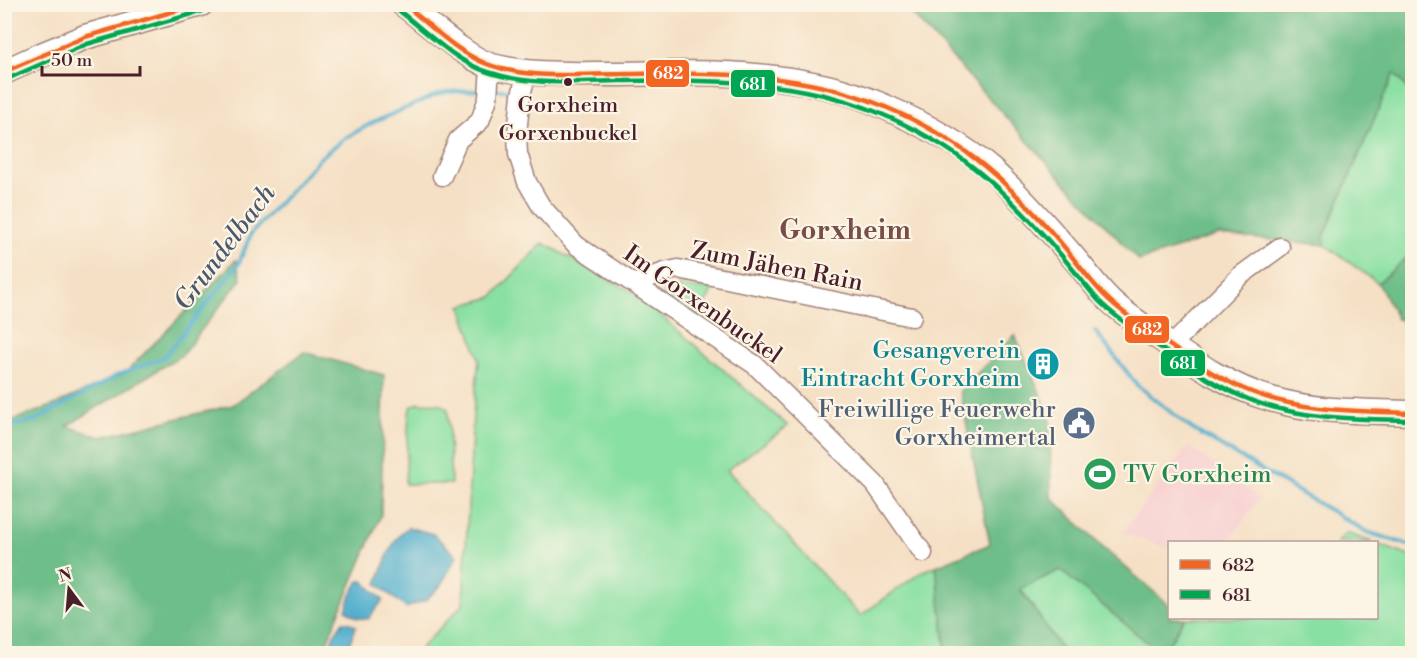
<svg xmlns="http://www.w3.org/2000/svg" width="1417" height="658" font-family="'Libre Bodoni',serif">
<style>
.built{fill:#f7cfd0}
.green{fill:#89e0a3;stroke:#6a8067;stroke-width:1.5}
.forest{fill:#6ebe89;stroke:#5c6e5a;stroke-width:1.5}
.water{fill:#4eadcd;stroke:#4c667c;stroke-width:1.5}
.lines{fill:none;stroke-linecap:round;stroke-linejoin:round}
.stream{stroke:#4eadcd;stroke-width:4}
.minor-casing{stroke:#a08078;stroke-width:21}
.major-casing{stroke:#a08078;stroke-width:27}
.minor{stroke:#fff;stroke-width:18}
.major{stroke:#fff;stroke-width:24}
.bus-1-casing{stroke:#fcf5e5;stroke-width:9}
.bus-2-casing{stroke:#fcf5e5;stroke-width:9}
.bus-1{stroke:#f26522;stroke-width:4.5}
.bus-2{stroke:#00a651;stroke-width:4.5}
.bus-dot{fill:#4a1f2b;stroke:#fcf5e5;stroke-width:2}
.labels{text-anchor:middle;stroke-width:4.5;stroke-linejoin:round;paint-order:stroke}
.bus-label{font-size:22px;fill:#4a1f2b;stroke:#fcf5e5}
.street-label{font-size:24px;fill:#4a1f2b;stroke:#fcf5e5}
.culture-label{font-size:24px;fill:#0d838f;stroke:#fcf5e5;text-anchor:end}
.service-label{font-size:24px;fill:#4e5e75;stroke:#fcf5e5;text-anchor:end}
.leisure-label{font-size:24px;fill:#27864d;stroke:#fcf5e5;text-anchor:start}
.water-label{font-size:26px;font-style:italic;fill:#4c586c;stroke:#fcf5e5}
.quarter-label{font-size:27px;font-weight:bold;fill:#794d49;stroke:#fcf5e5}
.line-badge{stroke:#fcf5e5;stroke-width:2}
.badge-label{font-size:16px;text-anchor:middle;font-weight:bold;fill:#fff}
</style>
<rect width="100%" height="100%" fill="#fcf5e5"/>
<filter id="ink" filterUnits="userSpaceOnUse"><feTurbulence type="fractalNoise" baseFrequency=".0167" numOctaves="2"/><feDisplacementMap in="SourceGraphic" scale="12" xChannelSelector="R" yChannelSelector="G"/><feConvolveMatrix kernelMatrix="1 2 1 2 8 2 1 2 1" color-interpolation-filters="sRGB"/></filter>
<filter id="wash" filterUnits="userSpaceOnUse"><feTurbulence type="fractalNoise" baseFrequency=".008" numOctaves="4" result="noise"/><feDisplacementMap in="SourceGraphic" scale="24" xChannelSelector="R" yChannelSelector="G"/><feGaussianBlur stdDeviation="1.35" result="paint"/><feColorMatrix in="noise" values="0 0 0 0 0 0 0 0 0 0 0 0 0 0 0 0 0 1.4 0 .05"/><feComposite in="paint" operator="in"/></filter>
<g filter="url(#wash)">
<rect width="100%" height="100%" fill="#f5e0c5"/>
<!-- built -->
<path class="built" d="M1188,446l72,52 -32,44h-58l-1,6 -47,-15z"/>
<!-- green -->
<path class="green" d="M1394,73l18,21v159l-34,30 -53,-38 -1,-8z
M543,243l93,51 152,132 -61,44 133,146 63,-45 13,-5 10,87 -531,1 48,-50 10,-189 6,-56 -18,-53 31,-9z
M678,287l35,1 -16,34 -33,-24v-8z
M419,403c10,1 23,-2 29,7l3,74h-46l4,-71 3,-7z
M1346,533l26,9h-35z
M1377,544l35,13v96h-248l20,-35h192z
M1060,569l100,84h-96l-44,-65z"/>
<!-- forest -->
<path class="forest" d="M904,5h508v89l-18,-21 -70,163 1,9 -107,-10 -79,26 -78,-83z
M1412,253v69l-15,-3 -19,-36z
M236,260l5,19 -59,76 -115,71 34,11 132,-32 71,-53 80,23 -3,140 -59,138h-317v-230l47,-17 73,-33z
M1015,335l35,81 1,81 50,49 68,59 1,13h14l-20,35h-4l-100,-83 -40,19 44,64h-118l-10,-87 54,-22 -30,-153z"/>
<!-- water -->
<path class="water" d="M408,527l25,7 24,22 -16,29 -15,15 -20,8 -29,-24c8,-22 13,-42 31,-57z
M359,581h4l20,19 -15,19 -10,-1 -12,-8 5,-15z
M343,622h5l8,4 -6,16 -8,11h-15l7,-18z"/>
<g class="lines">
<!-- stream -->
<path class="stream" d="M495,90h14
M1095,331l42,54 55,44 175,103 45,14
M4,427l30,-6 84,-46 46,-18 74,-92 13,-31 70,-77 24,-19 27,-15 64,-28 9,-3 39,-2"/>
</g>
</g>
<g filter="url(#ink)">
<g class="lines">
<defs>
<path id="minor" d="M527,72l-6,23 -4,39 1,20 9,28 14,24 35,39 179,120 120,119 48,69
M442,176l16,-36 22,-19 8,-23 2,-32
M634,284l30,-12 14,-3 234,48
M1171,346l69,-70 40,-29"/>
<path id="major" d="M403,4c23,17 65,56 89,62 38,10 81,8 120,8 90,-1 187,-6 271,32 36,16 78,38 108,64 30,27 56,57 82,87 14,16 26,35 42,48 14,12 30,23 46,34 34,24 68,48 110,60 46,14 93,12 141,14
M4,72l37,-17 44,-18 116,-33"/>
</defs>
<!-- minor casing -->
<use href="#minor" class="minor-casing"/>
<!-- major casing -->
<use href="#major" class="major-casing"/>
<!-- minor -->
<use href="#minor" class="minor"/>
<!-- major -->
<use href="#major" class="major"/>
<defs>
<path id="bus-1" d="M404,4c26,21 52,48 83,60 42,16 93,10 137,10 88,-1 176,-3 259,32 74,31 119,70 171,129 18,20 33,43 52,62 17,17 39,31 59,45 28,20 57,39 89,51 50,19 105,18 158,20
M4,72l81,-35 114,-33"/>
<path id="bus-2" d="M398,10c28,21 56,51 90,62 41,14 88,10 131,9 88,-1 177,-3 260,32 77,32 122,73 176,135 15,17 29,36 44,53 18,18 39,31 59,45 30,21 60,42 95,55 51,19 105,18 159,19
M7,79l80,-35 116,-33"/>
</defs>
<!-- bus-1 casing -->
<use href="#bus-1" class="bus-1-casing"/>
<!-- bus-2 casing -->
<use href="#bus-2" class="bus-2-casing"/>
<!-- bus-1 -->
<use href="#bus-1" class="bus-1"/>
<!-- bus-2 -->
<use href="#bus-2" class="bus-2"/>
</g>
</g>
<!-- icons -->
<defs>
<symbol id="building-disc" viewBox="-11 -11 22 22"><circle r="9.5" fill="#0f9aa8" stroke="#fcf5e5"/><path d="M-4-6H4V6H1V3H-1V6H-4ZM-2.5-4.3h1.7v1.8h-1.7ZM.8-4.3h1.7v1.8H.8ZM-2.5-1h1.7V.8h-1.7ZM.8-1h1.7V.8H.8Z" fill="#fff"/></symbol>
<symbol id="civic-disc" viewBox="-11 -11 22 22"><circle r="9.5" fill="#5c6f8a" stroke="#fcf5e5"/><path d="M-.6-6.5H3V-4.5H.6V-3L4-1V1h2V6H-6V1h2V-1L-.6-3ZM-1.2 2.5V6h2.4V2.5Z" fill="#fff"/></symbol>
<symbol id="stadium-disc" viewBox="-11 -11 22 22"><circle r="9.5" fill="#2e9e5b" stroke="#fcf5e5"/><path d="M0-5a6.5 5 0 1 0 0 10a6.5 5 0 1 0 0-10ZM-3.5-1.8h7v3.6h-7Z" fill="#fff"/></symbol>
</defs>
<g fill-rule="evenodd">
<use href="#building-disc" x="1024" y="345" width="38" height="38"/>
<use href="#civic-disc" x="1060" y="404" width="38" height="38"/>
<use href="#stadium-disc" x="1081" y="455" width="38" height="38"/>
</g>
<!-- markers -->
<circle class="bus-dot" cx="568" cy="82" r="5"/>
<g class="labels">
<!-- bus labels -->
<g class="bus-label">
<text x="568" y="112">Gorxheim<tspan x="568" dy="28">Gorxenbuckel</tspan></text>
</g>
<!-- street labels -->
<g class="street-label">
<text transform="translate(777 266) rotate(11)" y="8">Zum Jähen Rain</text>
<text transform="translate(703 304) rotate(35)" y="8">Im Gorxenbuckel</text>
</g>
<!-- culture labels -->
<g class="culture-label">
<text x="1020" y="358">Gesangverein<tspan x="1020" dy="28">Eintracht Gorxheim</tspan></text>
</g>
<!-- service labels -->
<g class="service-label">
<text x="1056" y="417">Freiwillige Feuerwehr<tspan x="1056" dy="28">Gorxheimertal</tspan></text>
</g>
<!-- leisure labels -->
<g class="leisure-label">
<text x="1123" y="482">TV Gorxheim</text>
</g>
<!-- water labels -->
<g class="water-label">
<text transform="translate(224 247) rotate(-53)" y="9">Grundelbach</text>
</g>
<!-- quarter labels -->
<g class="quarter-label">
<text x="845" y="239">Gorxheim</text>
</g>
</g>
<g class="line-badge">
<rect x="645" y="59" width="45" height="29" rx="6" fill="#f26522"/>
<rect x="730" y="69" width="46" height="29" rx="6" fill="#00a651"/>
<rect x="1124" y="315" width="46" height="29" rx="6" fill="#f26522"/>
<rect x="1160" y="349" width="46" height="28" rx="6" fill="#00a651"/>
</g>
<g class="badge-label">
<text x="668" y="79">682</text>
<text x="753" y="90">681</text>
<text x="1147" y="335">682</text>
<text x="1183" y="369">681</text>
</g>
<!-- margin -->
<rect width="1417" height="658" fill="none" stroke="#fcf5e5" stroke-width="24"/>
<!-- legend -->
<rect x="1168" y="541" width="210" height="78" fill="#fcf5e5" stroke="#b59f9b" stroke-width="1.5"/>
<rect x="1180" y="560" width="30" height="9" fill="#f26522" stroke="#b59f9b" stroke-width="1.5"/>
<text x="1222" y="571" font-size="18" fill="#4a1f2b">682</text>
<rect x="1180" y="590" width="30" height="9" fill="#00a651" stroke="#b59f9b" stroke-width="1.5"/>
<text x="1222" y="601" font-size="18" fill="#4a1f2b">681</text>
<!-- north arrow -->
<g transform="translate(69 589) rotate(344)" stroke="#fcf5e5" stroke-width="4.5" paint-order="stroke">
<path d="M0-4.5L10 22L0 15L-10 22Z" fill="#4a1f2b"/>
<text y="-9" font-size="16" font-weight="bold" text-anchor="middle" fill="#4a1f2b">N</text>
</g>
<!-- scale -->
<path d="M42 66v9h98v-9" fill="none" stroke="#4a1f2b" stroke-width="3"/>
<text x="51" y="66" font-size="18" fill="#4a1f2b" stroke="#fcf5e5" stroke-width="4.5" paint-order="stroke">50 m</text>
</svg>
